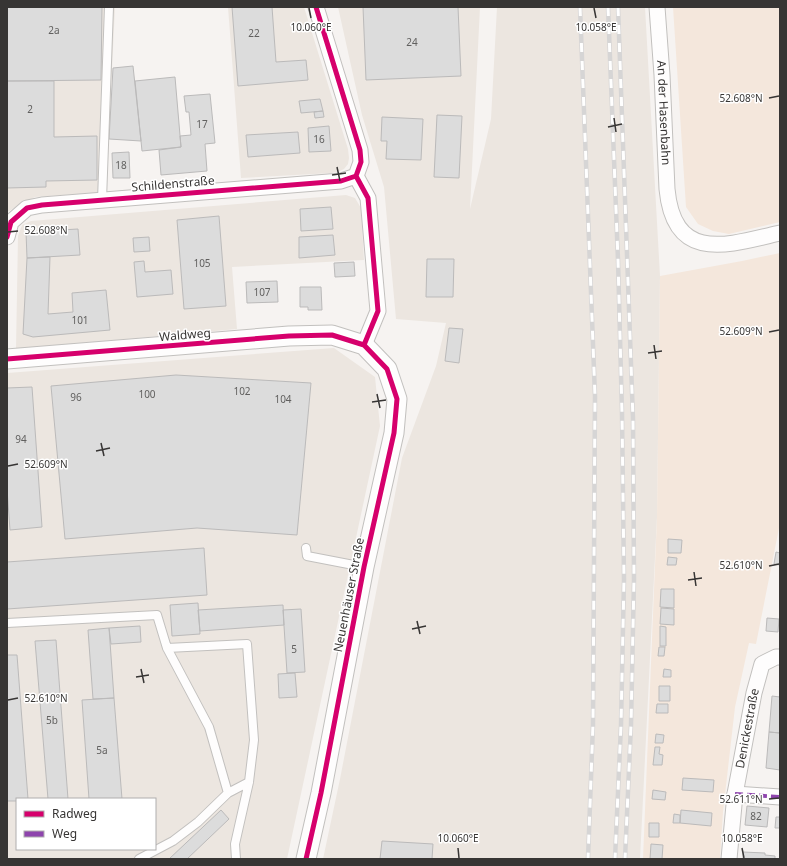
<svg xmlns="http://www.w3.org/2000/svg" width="787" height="866" font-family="'Noto Sans',sans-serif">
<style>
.built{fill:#ece6e0;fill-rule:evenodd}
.green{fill:#f4e7dc}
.building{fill:#dcdcdc;stroke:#bbbaba}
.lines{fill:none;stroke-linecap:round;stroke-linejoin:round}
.service-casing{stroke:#c2c0be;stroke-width:10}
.minor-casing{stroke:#c2c0be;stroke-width:17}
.tertiary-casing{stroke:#c2c0be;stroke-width:21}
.service{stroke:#fefdfd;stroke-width:8}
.minor{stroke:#fefdfd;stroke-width:15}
.tertiary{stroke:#fefdfd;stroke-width:19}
.rail-casing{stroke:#d6d5d5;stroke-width:4.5}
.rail{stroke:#fff;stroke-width:3;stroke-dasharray:9;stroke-linecap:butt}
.quiet{stroke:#8e44ad;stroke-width:4;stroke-dasharray:8 4;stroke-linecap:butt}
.cycleway-casing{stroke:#fff;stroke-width:8}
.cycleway{stroke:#d6006c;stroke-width:5}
.ticks{fill:none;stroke:#373534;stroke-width:1.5}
.labels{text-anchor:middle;stroke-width:3;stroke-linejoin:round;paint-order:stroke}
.number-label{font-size:10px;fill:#61605f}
.street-label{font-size:12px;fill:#373534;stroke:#fff}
.ticks-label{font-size:10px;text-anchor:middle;fill:#373534;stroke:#fff;stroke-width:3;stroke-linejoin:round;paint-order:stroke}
</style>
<rect width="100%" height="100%" fill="#f6f3f1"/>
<!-- built -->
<path class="built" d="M7,7h108l-9,185 -71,5 -28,15z
M228,7h76l44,142 1,9 -1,6 -4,5 -4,2 -8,2 -91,5z
M338,7h142l-10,202 21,-90 6,-112h148l15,269 -3,241 -17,342h-317l17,-80 62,-321 34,-92 10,-43 -50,-4 -12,-132 -22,-72z
M346,195l9,3 6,10 3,52 -132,7 5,62 -221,20 2,-113 4,-11 9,-4z
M334,348l41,29 5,49 -93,433h-280v-486zM17,799h138v50h-138z"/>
<!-- green -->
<path class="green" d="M673,7h107v215l-51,12 -16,-3 -15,-7 -12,-17z
M780,253v270l-24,121 -7,-1 -14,64 -12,105 -3,47h-77l14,-342 3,-241 82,-15z"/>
<!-- building -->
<path class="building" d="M7,7h95l-1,73 -94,1z
M232,7h40l4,55 30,-2 2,20 -70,6z
M363,7h95l3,69 -95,4z
M133,66l8,75 -32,-2 4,-71z
M175,77l6,70 -39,4 -7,-70z
M7,81h47v56l43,-1v44l-51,1v6l-39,1z
M210,94l5,49 -10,1 2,27 -46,4 -2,-25 22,-3 -1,-11 11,-1 -2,-23h-3l-2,-16z
M320,99l3,12 -22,2 -2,-12z
M323,111l1,6 -9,1 -1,-6z
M437,115l25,1 -3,62 -25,-1z
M382,117l41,2 -2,41 -35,-1 1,-18h-6z
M329,126l2,25 -22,1 -1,-24z
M298,132l2,21 -52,4 -2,-22z
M129,152l1,26h-17l-1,-25z
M331,207l2,22 -32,2 -1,-22z
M219,216l7,90 -42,3 -7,-89z
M78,229l2,26 -53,3 -1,-26z
M333,235l2,20 -36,3v-21z
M149,237l1,14 -16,1 -1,-14z
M50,257l-2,57 25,-2 -1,-19 34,-3 4,40 -77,7 -10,-3 4,-76z
M427,259h27l-1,38h-27z
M144,261l1,11 26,-2 2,24 -36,3 -3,-35z
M354,262l1,14 -20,1 -1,-14z
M277,281l1,21 -31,1 -1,-21z
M300,287h21l1,23h-14v-3h-8z
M449,328l14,1 -4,34 -14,-2z
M176,375l135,8 -14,152 -100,-7 -132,11 -14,-153z
M32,387l10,140 -32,3 -3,-41v-101z
M668,539l14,1 -1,13h-13z
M204,548l3,47 -200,14v-47z
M776,552l4,1v12l-6,-1z
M668,557l9,1 -1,7h-9z
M661,589h13v19l-14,-1z
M198,603l2,31 -28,2 -2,-31z
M283,605l1,20 -84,6 -2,-21z
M661,608l13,1v16l-14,-1z
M301,609l4,63 -18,1 -4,-63z
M767,618l12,1 -1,13 -12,-1z
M140,626l1,16 -30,2 -2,-16z
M660,626l6,1v19h-6z
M109,628l5,70 -21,1 -5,-69z
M56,640l12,159h-20l-13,-158z
M659,647h6l-1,9h-6z
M7,655h10l11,144h-11v2h-10z
M664,669l7,1v7h-8z
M295,673l2,24 -18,1 -1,-24z
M659,686h11v15h-11z
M772,696l8,1v36l-11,-1z
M114,698l8,101h-33l-7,-99z
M657,704h11v9h-12z
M769,732l11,1v37l-14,-2z
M656,734l8,1 -1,8h-8z
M655,747h5l-1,7 4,1 -1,10h-9z
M683,778l31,2 -1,12 -31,-2z
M653,790l13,2 -1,8 -13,-1z
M747,806l22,2 -2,19 -22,-2z
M221,810l8,9 -42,40h-18z
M681,810l31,3 -1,13 -31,-3z
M674,814l6,1v8h-7z
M776,817h4v11h-5z
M649,823h10v14h-10z
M382,841l51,3 -1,15h-52z
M651,844l12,1 -1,14h-12z
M743,852l22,1v2l10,1v3h-32z"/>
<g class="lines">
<defs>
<path id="service" d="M102,200l7,-193
M306,548l1,8 57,11
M7,623l150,-8 10,33 42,79 19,66
M167,648l80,-4 7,96 -5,42 -14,62 1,15
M139,859l34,-18 25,-19 30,-29 21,-11"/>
<g id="minor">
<path id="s1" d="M657,7l5,68 5,114c7,75 61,56 113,44"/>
<path d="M356,176l12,22 10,113 -14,34"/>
<path d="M7,237l4,-15 16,-14 15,-3 299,-24 15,-5 5,-14 -1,-12 -44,-143"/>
<path d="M735,794l45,3"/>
<path id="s2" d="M729,859l6,-65 19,-101 8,-29 14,-7h4"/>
</g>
<path id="tertiary" d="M7,359l282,-23 43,-1 32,10 23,24 10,30 -3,34 -30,134 -43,226 -15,66"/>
</defs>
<!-- service casing -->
<use href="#service" class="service-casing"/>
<!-- minor casing -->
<use href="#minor" class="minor-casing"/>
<!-- tertiary casing -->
<use href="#tertiary" class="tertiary-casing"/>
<!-- service -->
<use href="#service" class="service"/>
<!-- minor -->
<use href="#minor" class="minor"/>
<!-- tertiary -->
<use href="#tertiary" class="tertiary"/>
<defs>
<path id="rail" d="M580,7l15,389 -2,328 -5,135
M608,7l10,253 4,153 2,166 -3,146 -6,134
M618,7l15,412 1,160 -3,146 -6,134"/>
</defs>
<!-- rail casing -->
<use href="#rail" class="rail-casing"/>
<!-- rail -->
<use href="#rail" class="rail"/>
<!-- quiet -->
<path class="quiet" d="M735,794l45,3"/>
<defs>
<path id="cycleway" d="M356,176l12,22 10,113 -14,34
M7,237l4,-15 16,-14 15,-3 299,-24 15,-5 5,-14 -1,-12 -44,-143
M7,359l282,-23 43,-1 32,10 23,24 10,30 -3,34 -30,134 -43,226 -15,66"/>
</defs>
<!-- cycleway casing -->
<use href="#cycleway" class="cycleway-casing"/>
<!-- cycleway -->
<use href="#cycleway" class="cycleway"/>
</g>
<!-- ticks -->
<path class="ticks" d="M309,8l2,10M594,8l2,10M769,98l10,-2M614,118l2,14M608,127l14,-3M337,167l3,14M332,175l14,-2M8,232l10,-1M769,332l10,-2M654,345l2,14M648,353l14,-2M377,394l3,14M372,402l14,-2M101,443l3,13M96,451l14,-3M8,466l10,-2M769,566l10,-2M694,572l2,14M688,580l14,-2M417,621l3,13M412,629l14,-3M141,669l3,14M136,677l13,-2M8,700l10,-2M769,799l10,-1M458,848l1,10M742,848l2,10"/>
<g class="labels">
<!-- number labels -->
<g class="number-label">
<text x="54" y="34">2a</text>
<text x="254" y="37">22</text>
<text x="412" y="46">24</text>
<text x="30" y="113">2</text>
<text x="202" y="128">17</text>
<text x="319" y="143">16</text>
<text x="121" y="169">18</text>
<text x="202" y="267">105</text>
<text x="262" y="296">107</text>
<text x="80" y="324">101</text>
<text x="242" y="395">102</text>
<text x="147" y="398">100</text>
<text x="76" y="401">96</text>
<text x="283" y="403">104</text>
<text x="21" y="443">94</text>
<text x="294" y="653">5</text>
<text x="52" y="724">5b</text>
<text x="102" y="754">5a</text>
<text x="756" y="820">82</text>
</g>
<!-- street labels -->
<g class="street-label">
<text dy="4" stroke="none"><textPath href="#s1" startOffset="106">An der Hasenbahn</textPath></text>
<text transform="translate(173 184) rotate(-5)" y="4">Schildenstraße</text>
<text transform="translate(185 335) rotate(-5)" y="4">Waldweg</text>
<text transform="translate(349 595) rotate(-79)" y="4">Neuenhäuser Straße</text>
<text dy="4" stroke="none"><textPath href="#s2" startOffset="132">Denickestraße</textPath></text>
</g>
</g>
<g class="ticks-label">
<text x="311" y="31">10.060°E</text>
<text x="596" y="31">10.058°E</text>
<text x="741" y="102">52.608°N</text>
<text x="46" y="234">52.608°N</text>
<text x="741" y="335">52.609°N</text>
<text x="46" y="468">52.609°N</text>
<text x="741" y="569">52.610°N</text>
<text x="46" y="702">52.610°N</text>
<text x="741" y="803">52.611°N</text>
<text x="458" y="842">10.060°E</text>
<text x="742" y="842">10.058°E</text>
</g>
<!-- border -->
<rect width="787" height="866" fill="none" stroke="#373534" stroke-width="16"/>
<!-- legend -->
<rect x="16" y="798" width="140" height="52" fill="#ffffff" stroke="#afaeae"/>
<rect x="24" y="811" width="20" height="6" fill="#d6006c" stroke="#afaeae"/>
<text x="52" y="818" font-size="12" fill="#373534">Radweg</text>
<rect x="24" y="831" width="20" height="6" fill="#8e44ad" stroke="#afaeae"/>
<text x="52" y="838" font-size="12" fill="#373534">Weg</text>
</svg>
